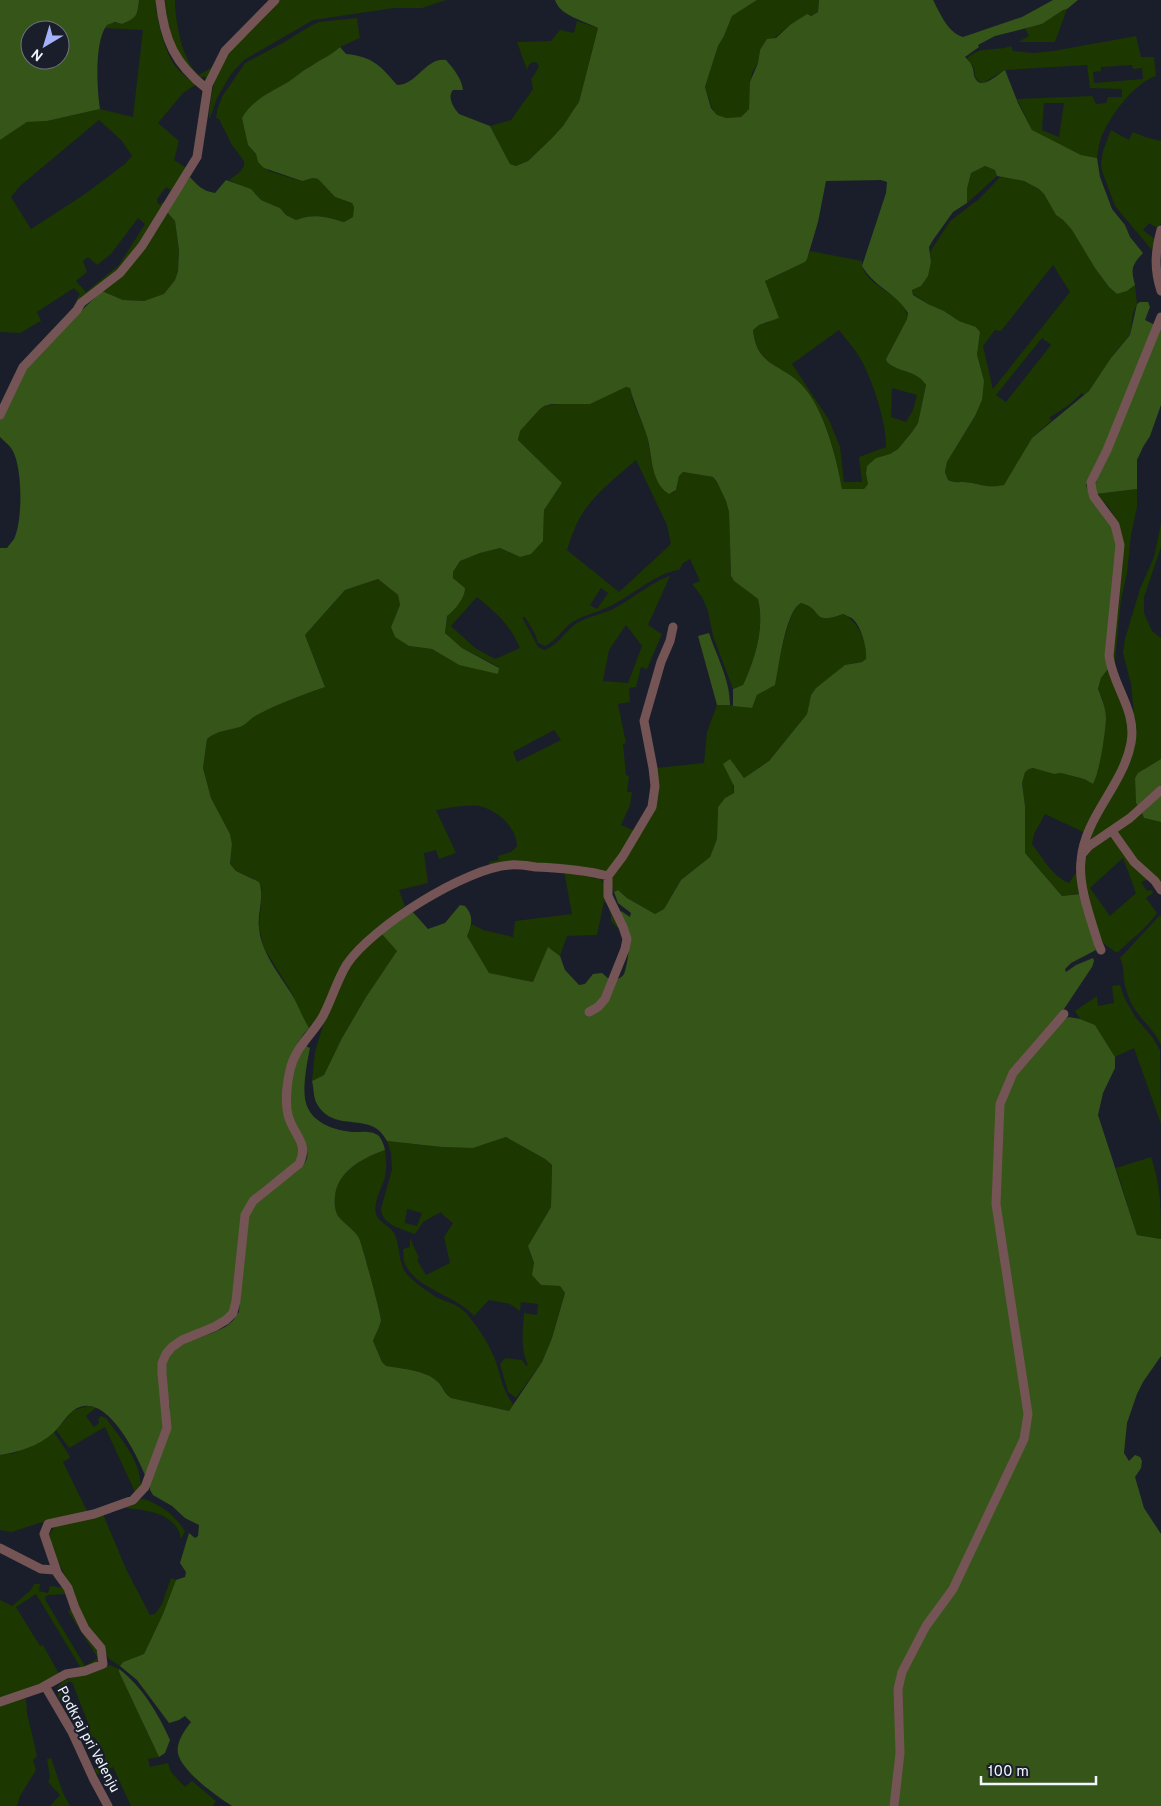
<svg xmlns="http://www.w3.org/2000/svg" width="1161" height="1806" font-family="Overpass,sans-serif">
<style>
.green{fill:#1c3700;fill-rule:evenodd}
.forest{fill:#365519;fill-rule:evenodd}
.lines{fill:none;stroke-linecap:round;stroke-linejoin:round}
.minor{stroke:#745455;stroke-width:9}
.labels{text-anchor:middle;stroke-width:4;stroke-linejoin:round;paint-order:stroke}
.street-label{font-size:14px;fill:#f1f5fd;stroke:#191e2a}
</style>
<rect width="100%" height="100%" fill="#191e2a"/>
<!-- green -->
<path class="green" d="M139,0h17c0,18 9,53 20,67 6,7 14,13 21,17l-14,9 -25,30 21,18 -5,19 14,9 -19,29 -2,-1 4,-7 -5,-3 -9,12v3l3,3 2,-3 2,2 -37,57 -43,37 -8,2 4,-6 -6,-6 -37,24 4,9 -21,12 -20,-1v-192l27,-18 20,-1 53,-12 33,8 10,-87 -39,-2c5,-6 11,-6 18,-4l15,-11zM99,120l23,21 10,15 -7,8 -40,30 -54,35 -20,-32 9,-11zM138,218l7,6 -26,41 -33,27 -10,-11 11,-9 -4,-11 5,-4 9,8 14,-11z
M165,0h10c0,20 7,62 24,75l17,-10 -9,16 -3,1 2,-4 -3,-2 -3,3c-6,-7 -13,-13 -18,-21 -11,-16 -16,-40 -17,-58z
M278,0h168l-24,8h-28l-81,12 -69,40 -13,14 -14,24 -7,20h-1c1,-16 3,-32 9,-46 12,-28 40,-50 60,-72z
M757,0h62l-1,12 -28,13 -30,25 -2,13 -6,10 -3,36 -8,8 -15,1 -9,-2 -5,-8 -7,-21 13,-41 6,-10 8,-20z
M1067,9l-12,33h-37l11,-6 -4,-8 17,-4 21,-14z
M357,18l3,20 -20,9 -12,10 -18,9 -17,13 -36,22 -9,44 8,9 2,8 11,9 32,10 12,-3 5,1 17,18 17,6 2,4 -1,10 -9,5c-18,-5 -29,-9 -48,-2l-10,-5 -6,-7 -19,-8 -5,-6 -27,-14 11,-8 4,-6v-5l-12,-16 -13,-26 -3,-1 2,-11 5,-12 22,-32 36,-19 31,-19 7,-3z
M577,21l21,7 -19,74 -5,7 -11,17 -12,13 -23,22 -12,5 -6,-2 -20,-38 21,-6 22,-31 -2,-11 2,-1 6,-11 -3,-4c-6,0 -7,2 -9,8l-10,-28 34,-1 9,-11 14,3z
M1136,36l5,21h13l2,19c-23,8 -46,40 -55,62 -2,6 -3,13 -4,20l-16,-3 -46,-22 -3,-3 -15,-31 75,-3 4,8 10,-1 2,-6h14v-8l-32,-1 -3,-23 -82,5 -22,13c-10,-3 -7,-9 -10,-17 -2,-2 -4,-4 -6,-7 12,-14 29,-7 44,-13l2,5 21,2 19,-2zM1132,65l1,4 9,-1 1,11 -49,4 -1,-11 8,-1v-4zM1044,103h20l-5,34 -17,-7z
M1111,130l18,10 4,-8 12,5 16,4v81l-2,7 -10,-6 -6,7 13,10 -2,5 -3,4 -36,-43 -13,-35 -1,-8 2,-12z
M985,166l10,4 2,6 -30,27v-14l4,-16z
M1000,177l24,4 15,8 5,5 12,21 7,5 9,10 23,37 14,20 8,7 14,-5 4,-4 2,19 -4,9 -3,22 -13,15 -28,41 -5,4 -2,-2 -12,11 -21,14 3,2 -20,18 -27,47c-19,4 -25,-2 -41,-3 -7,0 -10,1 -16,-2l-3,-8 2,-10 28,-46 2,-61 3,-23 -4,-5 -17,-6 -15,-10 -16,-7 -15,-10 -1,-4 9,-4 6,-10 4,-14 -1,-10 20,-31 29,-22zM1053,265l17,27 -77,97 -10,-43 12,-16 6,1zM1042,338l9,7 -45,57 -10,-7z
M166,211l9,10 4,29 -1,20 -3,10 -11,15 -20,6 -21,-1 -21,-9z
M810,251l52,10c-2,26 48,33 45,58l-21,40 1,3c12,11 30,8 39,23l-8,38 -6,9 -14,17 -8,5 -14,4 -10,16 2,10 -4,5h-22c-5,-31 -18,-81 -40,-104 -22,-22 -44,-17 -49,-55l6,-5 11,-3 -5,-41 40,-19zM839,330c7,9 15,18 21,28 12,20 27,66 26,89l-27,10 3,25h-18l-4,-35 -11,-27 -37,-56zM892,388l25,7 -4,15 -7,12 -15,-5z
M626,387l4,1 4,16 13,30 4,25 22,34 3,-3 3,-15 4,-3 30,5 4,5 9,19 3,11 2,64 3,5 24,18c7,29 -3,60 -15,86l-10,4 -20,-53 -5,-25 -6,-14 -10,-13 8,-3 -10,-22 -7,4 -4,7c-21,2 -45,24 -65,34 -14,8 -29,10 -43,19 -9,7 -15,18 -26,23l-7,-3 -3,-9 -10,-17h-3l16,30 6,3c14,-4 21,-19 33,-27 11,-7 24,-8 36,-14 16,-8 42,-29 57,-33l-22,49 14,9 -15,35 -6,-2 -5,20 -7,1 1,14 -12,2 8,39 -3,1 3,31 3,1 -2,16h5l-2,13 -9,20 16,7 -28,41 -119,-7 -1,-4 10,-2 -1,-4 13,-4 6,-6c-1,-19 -17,-33 -34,-39 -11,-4 -35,1 -47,3l20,43 -17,6 -3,-9 -12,3 4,30 -29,7 6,16 -39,32 -49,81 -8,9 -8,-12 -8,-21 -29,-47 -5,-20 3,-40 -10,-10 -16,-7 -6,-7 2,-20 -2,-10 -19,-36 -8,-30 4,-29c11,-9 20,-8 32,-12 7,-2 13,-10 20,-13 21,-11 43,-19 66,-27l-20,-52 40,-45 33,-11 20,16 2,10 -9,22 18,19 23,3 27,16 40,2 -37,-19 -17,-15 2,-17 18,-28 -12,-10v-6l7,-11 20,-8 20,-5 20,9 23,-16 1,-31 18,-27 -44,-43 1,-9 20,-21 5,-4 59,-9zM636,460l31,65 4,19 -52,48 -52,-42c5,-14 10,-31 20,-43 13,-18 32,-32 49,-47zM601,588l7,5 -11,16 -7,-4zM477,597c20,17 32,26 43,51l-25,11 -20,-11 -24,-22zM626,625l16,21 -14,37 -25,-2 6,-31zM554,730l7,10 -44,22 -4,-10z
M1137,489v18l-6,28 -4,38 -6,27 -6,60 -2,5 -1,-9 10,-118 -6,-19 -8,-13 -12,-12z
M1161,524v23l-17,50v16l8,18 9,7v121l-18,11 -8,8 1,25 3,5 -50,33 4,-14 20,-34 22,-68 -4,-41 -8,-31 2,-14 15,-50 14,-32z
M801,603c23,6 9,23 42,11 15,7 25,28 23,45l-4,3 -9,1 -37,25 -5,7 -4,19 -38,47 -25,17 -14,-18 4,33 -9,5 -7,9 -1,32 -7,18 -29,23 -17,29 -9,5 -28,-16 -9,-8 -4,2c-4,-8 -3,-12 1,-20l35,-53 7,-51 47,-5 3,-31 10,-27h13l22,3 5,-13 17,-10c5,-18 12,-74 27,-82z
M1108,669l22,55 -5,34 -40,75 -40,-19 -11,20 -2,10c11,14 20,32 37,39l8,-12 4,23 -19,2 -37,-43v-47l-3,-23 2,-11 5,-3 4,-1 21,6 7,-1 23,6 9,5 10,-84 -5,-10 3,-12z
M1142,813l2,5 17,4v63l-21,-18 -24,-36z
M1110,837l40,42 -9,3 6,9 5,-1 1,3 -7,5 11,15c-11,16 -27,27 -40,40l-14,-10 -3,-4 -15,-55 -1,-24 10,-13 13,-9zM1123,858l13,35 -26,23 -20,-28z
M564,871l24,4 7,4 2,-3c9,7 10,16 15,26 2,3 6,6 9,9l-1,19 -9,-9v-6l-4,-12 -3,-1 -7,33 -30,1 -7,20 -9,-7 -18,33 -45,-9 -21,-37 5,-12 11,6 30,7 2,-16 57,-7z
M1160,915l1,1v129c-7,-16 -22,-27 -30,-42 -3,-7 -6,-15 -7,-23 -1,-8 0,-15 -4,-22z
M381,933l17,18 -32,46 -24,41 -18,37 -12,6 3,-29 9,-30 31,-67z
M1120,985l5,14 11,19 17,20 7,12 1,74 -27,-76 -19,9 -20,-32 -15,-6 -5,-8 22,-15 1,10 16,-3 -2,-17z
M506,1137l39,22 7,6 -1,42 -23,39 13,39 19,1 5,7 -13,45 -10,24 -26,36 -8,-6 -8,-28 5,-6 17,2 4,6 2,-1c-8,-16 -5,-36 -4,-52l13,2 1,-11 -17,-2 -1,9 -10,-7 -21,-4 -15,16c-16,-20 -62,-28 -70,-55 -1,-4 0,-8 -1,-12l7,-2v-9l9,20 -2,2 9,15 24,-12 -6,-26 9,-14 -10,-8 -2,-3 -18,10 -8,12c-13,-5 -33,-9 -34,-25l11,-40 -1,-16 -4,-12 55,6 31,1zM407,1209l15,4 -5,13 -12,-3z
M385,1150c1,9 2,18 0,27 -3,11 -12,25 -9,37 3,9 13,11 18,19 6,11 4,26 10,37 4,8 24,22 32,27 10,5 22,7 30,16 12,14 24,32 30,49 5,15 7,29 17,42l-4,7 -58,-13c-6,-4 -7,-10 -12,-15 -12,-13 -37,-14 -53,-17l-4,-4 -9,-21c2,-6 7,-14 8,-21 0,-5 -19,-76 -22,-82 -5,-9 -15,-14 -21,-22 -3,-5 -4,-13 -3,-19 2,-26 28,-39 50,-47z
M1151,1157c10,30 10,50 10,82l-24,-4 -21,-67z
M88,1406l9,1 -11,9 8,11 5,-4 -1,-4 3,-3 5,2c15,21 33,40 35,67l-6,7 -30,-65 -36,21 -13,-18 18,-20z
M54,1432l15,23 1,3 -7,4 25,51 -49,10 -27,9 -12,-2v-75l15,-2z
M144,1499c18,6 30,16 41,32l-4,8c-4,-26 -35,-29 -56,-31v-2l12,-6z
M103,1514l23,55 24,46 5,-1 7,-10 9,-26 5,2 -13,34 -19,40 -21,8 -3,4 -12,-8 -4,-10 -18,-20 -16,-41 -23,-50 9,-12z
M34,1584h6l-1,7 9,2 2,-7 16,2 2,6 -20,1 -3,2 1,4 39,65 13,-8 -30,-47 4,-3 29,47 -3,9 -16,6 -46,-76 -20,13 24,39 3,-1 16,29 -24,14 -35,11v-99l12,6 19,-16z
M110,1665l9,4v3l40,85 -11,2 2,8 18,-4 3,9 14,15 7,-6 24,20 -3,5h-82l-18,-39 -15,8 -4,-6c19,-7 9,-21 0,-32h-3l-2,-5 1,-4 -18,-46h-4c-7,5 -4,12 -9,17l-2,-11 5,-6 6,-3 29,-9 7,-4z
M16,1699h10l1,14 10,43 -4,4 3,10 -16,26 -3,10h-17v-101z
M51,1758l12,35 7,13h-20l10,-11 -12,-13 2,-5 -3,-18z"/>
<!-- forest -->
<path class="forest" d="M0,0h139c-2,17 -2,17 -17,24l-7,-2 -8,3c-13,16 -10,64 -7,84l-53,12 -20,1 -27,18zM30,30h30v30h-30z
M555,0h202l-25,16 -8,20 -6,10 -13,41 6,21 6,7 9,3 15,-1 8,-8 1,-27 8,-19 2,-13 7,-11 9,-1 14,-13 17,-11 4,2 7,-4 1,-12h114c7,13 15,33 30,37l59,-20 31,-17h25l-11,9 -4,1 -21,14 -47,12 -17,9 1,2 -14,10c2,2 6,6 7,9 2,4 1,8 3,12 6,13 22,-3 30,-8l13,33 14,27 49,25 16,3 3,19 12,32 13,16 5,12 13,16c-12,13 -12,16 -8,32l-8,6 -10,3 -8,-7 -14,-19 -23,-38 -9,-10 -7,-5 -12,-21 -5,-5 -15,-8 -27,-5 -2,-6 -10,-4 -14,7 -4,16v14l-14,9 -20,28 -4,7 2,15 -3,14 -7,10 -9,4 1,5 15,9 16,7 15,10 17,6 4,5 -3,23 7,26 -2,19 -7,16 -28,46 -2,10 3,8c6,3 9,2 16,2 16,1 22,7 40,3l28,-47 57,-47 22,-33 19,-23 7,-31 3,-2h8l2,5 -5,13 10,5 -52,127 -17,33c5,15 12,18 20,30 6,9 9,17 11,27l-11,112 2,15 -7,9 -3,11c4,10 8,20 8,30 -1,16 -6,51 -13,65l-9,-5 -23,-6 -7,1 -21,-6 -4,1 -4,3 -3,11 3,23v47l37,43 19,-2 15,56 -25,13 -6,6 1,3 10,-7 17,-7 1,3 -2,6 -34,51 3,3 8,-4 11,2 15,6 20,32v11l-12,25 -5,22 39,120 24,4v117l-18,26 -6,12 -10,29 -3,30 5,8 6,-6 5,2 2,4 -1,7 -6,9 9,31 17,26v272h-929c-16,-10 -49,-34 -54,-52 -2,-12 6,-23 13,-32l-6,-6 -6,4 -10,3 -32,-43 -17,-14 3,-4 21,-8 19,-40 13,-34 9,-3 1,-5 -6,-9 9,-30 6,5 3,-2 1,-11 -14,-7 -13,-12 -19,-11 -3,-5v-8c9,-23 21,-45 20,-70 0,-18 -12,-44 2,-59 13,-14 35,-16 51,-25 7,-3 12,-10 16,-16l6,-88c4,-10 8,-19 15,-27 11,-11 43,-24 47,-39 3,-14 -11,-27 -15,-39 -8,-25 0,-53 14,-73l4,2c-3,15 -9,44 -3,58 7,18 28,24 45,26 9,0 20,-2 27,4 3,4 5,9 6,14 -22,8 -48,21 -50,47 -1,6 0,14 3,19 6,8 16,13 21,22 3,6 22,77 22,82 -1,7 -6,15 -8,21l9,21 4,4c17,3 41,4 53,17 5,6 5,10 12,15l58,13 33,-49 10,-24 13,-45 -5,-7 -19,-1 -9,-10 2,-12 -6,-17 23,-39 1,-42 -7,-6 -39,-22 -33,11 -31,-1 -55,-6c-16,-32 -52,-6 -70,-37 -4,-6 -3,-16 -5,-23l12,-6 18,-37 24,-41 31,-46 -16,-18 30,-23 17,19 17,-6 15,-18 5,1c9,10 7,19 2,30l22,37 44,9 15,-35 12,9 5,14 14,15 6,-1 8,-10 9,-1 8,7c5,0 11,-1 14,-6 3,-6 7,-34 5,-40 -2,-9 -9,-14 -8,-23l9,6 1,-4 -13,-10 -4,-11 4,-2 9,8 28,16 9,-5 17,-29 29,-23 7,-18 1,-32 7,-9 9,-5v-7l-11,-22 7,-5 14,19 25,-17 38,-47 4,-19 5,-7 29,-23 17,-3 4,-3c1,-11 -4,-30 -12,-39 -3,-3 -7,-4 -11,-6 -33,12 -19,-5 -42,-11 -16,8 -22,64 -26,82l-18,10 -5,13 -19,-2v-17l10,-4c12,-26 22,-57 15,-86l-24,-18 -3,-5 -2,-64 -3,-11 -9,-19 -4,-5 -30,-5 -4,4 -3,14 -7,4c-20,-12 -16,-42 -23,-61 -5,-15 -12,-29 -16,-45l-4,-1 -36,17h-38l-8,2 -5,4 -19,21 -2,9 44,43 -18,27 -1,31 -12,13 -11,3 -20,-9 -20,5 -20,8 -7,11v6l12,10c0,10 -10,22 -18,28l-2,17 17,15 37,20 -1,6 -39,-9 -27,-16 -23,-3 -14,-9 -4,-10 9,-22 -2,-10 -20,-16 -33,11 -40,45 20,52c-23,8 -45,16 -66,27 -7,3 -13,11 -19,13 -13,4 -22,3 -33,12l-4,29 8,30 19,36 2,10 -2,20 6,7 23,11c6,14 -2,31 0,46 2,24 20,46 32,65 7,11 11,24 18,35 -18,18 -32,61 -24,86 3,9 15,31 15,39 0,13 -17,19 -26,26 -10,7 -22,17 -28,27 -3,4 -4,10 -5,14l-9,89 -5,9 -27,10 -22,12 -10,7 -7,9 -3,12 6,44 -1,18 -16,45h-2c-9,-22 -40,-86 -71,-65 -8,6 -14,17 -21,23 -14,13 -35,19 -53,22v-907h7c2,-3 5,-6 7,-9 9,-18 9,-75 -3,-91 -3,-4 -8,-8 -11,-11 0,-6 0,-14 0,-20 1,-5 6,-12 8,-17 21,-44 60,-76 94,-109l21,9 21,1 20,-7 11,-14 3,-9 1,-21 -4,-29 -9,-10 24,-34c8,9 13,14 25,16l11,-13 25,9 10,11 19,8 6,7 10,5c19,-7 30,-3 48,2l9,-5 1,-10 -2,-4 -17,-6 -17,-18 -5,-1 -11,3 -38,-13 -6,-6 -2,-8 -8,-9 -6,-27c10,-18 29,-26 46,-36 8,-5 15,-12 23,-16 12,-8 18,-9 29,-19l6,7c27,3 34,11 51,31 20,0 29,-28 49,-25 7,8 16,19 17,30h-10c-6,7 0,17 6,24l31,12 20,38 6,2 12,-5 23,-22 12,-13 11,-17 5,-7 19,-74c-13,-7 -38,-12 -43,-28zM881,180l6,2 -1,11 -24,73c11,20 34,27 46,47l-1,6 -21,40 1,3c12,11 30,8 39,23l-8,38 -6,9 -14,17 -8,5 -14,4 -9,8 -1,8 2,10 -4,5h-22c-5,-30 -18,-81 -40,-104 -22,-22 -45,-18 -49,-55l6,-5 20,-7 -14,-37 40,-19 2,-3 11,-37 8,-41z
M1161,323v82l-11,31 -7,11 -6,13v29l-41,5 -1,-7 2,-8z
M709,633c8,24 21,47 21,72h-13l-19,-69z
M1161,759v26l-22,23 -3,-5 -1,-25 3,-5z
M1161,794v28l-17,-4 -2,-5z
M119,1669c23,17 40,46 51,71l-5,13 -6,4 -40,-85z"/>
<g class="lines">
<!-- minor -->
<path class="minor" d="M160,0c4,40 15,64 47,89
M1161,230c-6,22 -7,39 0,61
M0,415l23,-48 54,-57 4,-7 39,-30 22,-27 55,-89 11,-72 17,-34 50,-51
M1112,831l22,31 21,19 6,9
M1083,853l6,-7 41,-28 31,-28
M608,876l15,-20 29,-49 3,-21 -2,-18 -9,-47 17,-59 9,-21 3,-14
M1101,950l-3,-7c-7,-24 -20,-57 -17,-82 3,-44 42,-75 50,-118 6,-33 -18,-56 -22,-87l11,-111 -5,-20 -21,-28 -2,-7 -1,-8 16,-32 54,-133
M589,1012l9,-5 7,-8 20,-50 2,-10 -4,-12 -15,-31v-20
M0,1548l41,21 14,1 13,18 7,20 10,21 16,19 2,16 -18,7 -19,3 -25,14 -41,14
M57,1572l-13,-38 4,-10 46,-10 39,-14 12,-13 22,-59 -5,-55v-10l4,-9 6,-7 10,-7 32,-13 12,-7 7,-7 3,-12 9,-86 8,-14 46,-37c11,-21 -6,-29 -11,-49 -3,-13 -1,-32 2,-45 5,-23 23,-36 33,-54 9,-17 14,-36 24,-52 25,-37 118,-96 163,-99 8,-1 18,1 26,2 24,1 49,3 72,9
M45,1686l27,46 21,46 15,28
M894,1806l6,-53 -2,-64 4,-17 24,-46 27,-37 71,-150 4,-25 -32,-210 4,-100 13,-31 51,-59"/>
</g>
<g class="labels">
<!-- street labels -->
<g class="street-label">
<text transform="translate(89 1739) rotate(62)" y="5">Podkraj pri Velenju</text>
</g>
</g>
<!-- north arrow -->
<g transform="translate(45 45) rotate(218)"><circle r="24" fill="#191e2a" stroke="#6f747e"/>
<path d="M0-4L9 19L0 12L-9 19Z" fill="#a4b2fc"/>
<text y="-8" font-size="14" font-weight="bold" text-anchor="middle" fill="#f1f5fd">N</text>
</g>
<!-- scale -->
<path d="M981 1776v8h115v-8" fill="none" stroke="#f1f5fd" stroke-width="2.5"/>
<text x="988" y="1776" font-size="15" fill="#f1f5fd" stroke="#191e2a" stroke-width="4" paint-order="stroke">100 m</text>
</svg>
